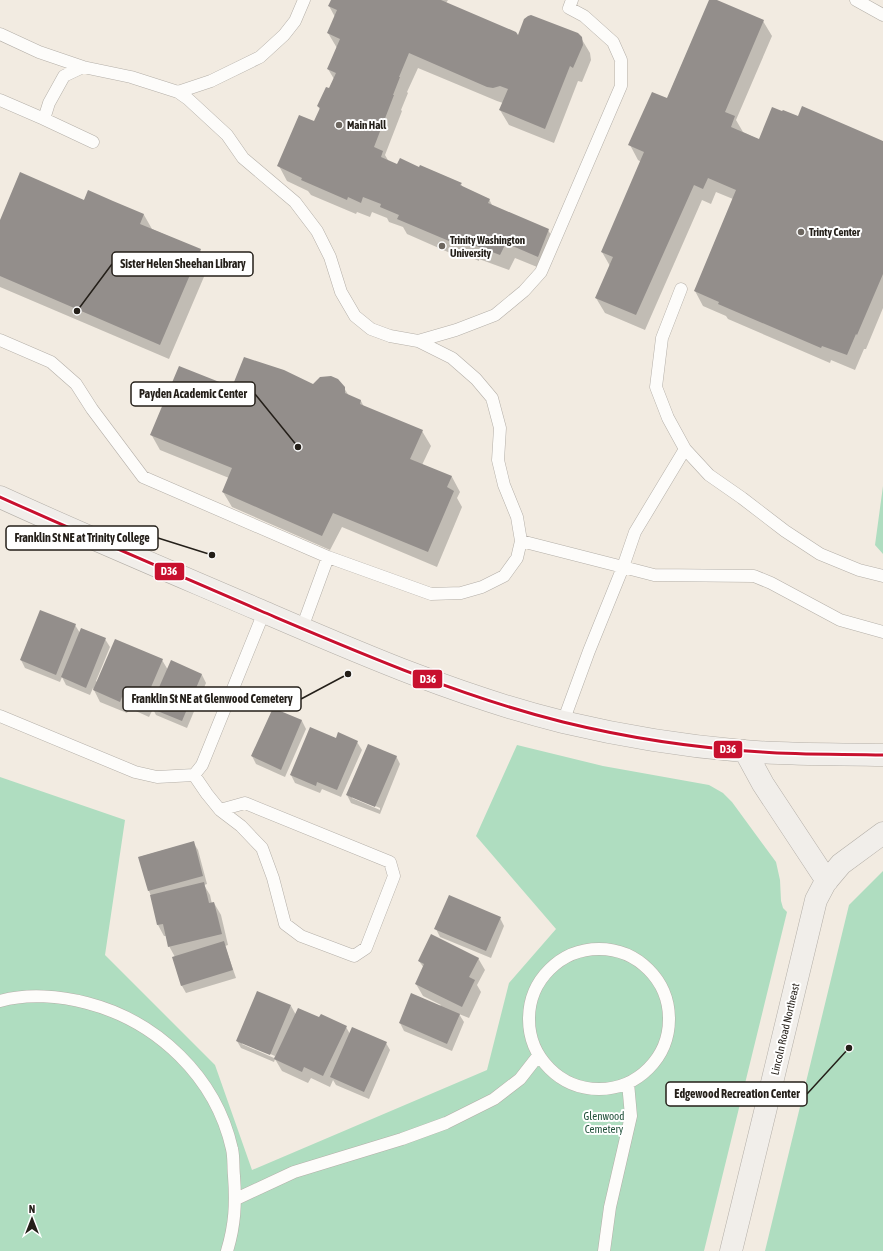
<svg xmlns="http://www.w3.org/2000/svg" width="883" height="1251" font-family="'Asap Condensed',sans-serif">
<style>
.green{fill:#afddc0}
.shadow{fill:#0003;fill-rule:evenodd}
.building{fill:#938e8b}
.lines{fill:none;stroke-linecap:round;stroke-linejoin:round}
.lane-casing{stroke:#b4afa8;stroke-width:13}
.secondary-casing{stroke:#b4afa8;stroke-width:23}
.lane{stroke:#fdfcfa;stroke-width:12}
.secondary{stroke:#f1eeea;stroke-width:22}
.bus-1-casing{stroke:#fff;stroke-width:6}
.bus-1{stroke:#c8102e;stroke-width:3}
.poi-dot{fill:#6c665f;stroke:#fff;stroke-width:1.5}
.labels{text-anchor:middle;stroke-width:4;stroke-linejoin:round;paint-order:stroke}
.poi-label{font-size:11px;font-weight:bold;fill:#241f19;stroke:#fff;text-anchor:start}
.street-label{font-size:11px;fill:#241f19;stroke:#fff}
.park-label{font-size:11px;fill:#22513b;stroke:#fff}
.leader{fill:none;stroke:#241f19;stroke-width:1.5}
.callout-dot{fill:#241f19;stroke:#fff;stroke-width:1.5}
.callout{fill:#fff;stroke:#241f19;stroke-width:1.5}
.callout-label{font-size:12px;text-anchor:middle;font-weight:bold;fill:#241f19}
.line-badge{stroke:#fff;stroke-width:1.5}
.badge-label{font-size:11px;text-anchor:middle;font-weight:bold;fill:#fff}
</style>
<rect width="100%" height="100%" fill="#f2ebe1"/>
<!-- green -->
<path class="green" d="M883,486v68l-8,-9z
M517,745l86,21 106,19 14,8 9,9 44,60 4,18 1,21 2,7 4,4 -83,339h-704v-474l125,43 -20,135 110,110 37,105 235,-100 22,-87 47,-54 -80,-93z
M883,871v380h-118l84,-346z"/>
<!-- shadow -->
<path class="shadow" d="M332,0h116l-2,3 72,34 63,1 9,15 1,7 -9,22 -4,-1 -24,62 -45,-18 -9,-15 3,-7 -6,-2 -79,-33 -11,24 1,1 -7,17 1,1 -17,44 4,7 8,4 23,2v-2l41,18 2,4 26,11 4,8 55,23 9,15 -10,26 -32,-13 -6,12 -30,-11v2l-20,-9 -2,4 -50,-22 -4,-7 -14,-5 -2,-4 -15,-6 -2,5 -13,-5 -1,2 -45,-19 -3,-4 -21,-10 -8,-15 36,-43 5,-13 -2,-4 12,-16 4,-11 -6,-10 9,-21 -9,-15 7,-16 -6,-11z
M710,0h4l49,21 9,15 -36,84 7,12 16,8 39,-22 85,24v166l-17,41h-2l-9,21 -24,-10 -1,3 -102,-44 -2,-3 -23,-10 -8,-15 38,-92 -17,-7 -5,12 -9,-4 -57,130 -40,-17 -9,-15 14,-32 -8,-14 39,-90 -3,-2 -8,-15 37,-46z
M88,192l56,23 8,14 48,21 9,15 -40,94 -169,-72v-64l84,-22z
M313,385l31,3 5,8 12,5 3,6 58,24 9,15 -9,19 30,12 8,15 -3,6 5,9 -25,60 -95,-40 -12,23 -98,-43 -9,-15 6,-14 -69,-28 -9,-16 82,-46z
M75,625l5,8 25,6 5,8 -14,34 1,1 65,-22 6,10 3,-8 31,13 4,8 -19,45 -31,-13 -3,-6 -4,8 -20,-9 -2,5 -27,-11 -7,-14 -3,7 -24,-10 -4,-8 -2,5 -35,-14 -4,-8z
M273,709l29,12 4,8 -21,48 -29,-13 -4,-8z
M336,739l21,3 5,8 -21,47 -19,-8 -2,4 -25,-10 -4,-8z
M396,756l4,8 -20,50 -29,-11 -4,-8zM352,796l28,12v2l-28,-12z
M193,842l5,8 9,34 -3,1 6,10 2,9 2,-1 7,12 7,30 -3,1 11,32 -50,15 -4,-7 -7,-29 -6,-11 -2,-10h-3l-6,-11 -7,-29 -2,-5 -10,-34z
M500,918l4,8 -13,32 -51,-21 -4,-8z
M478,958l7,12 -8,15 4,7 -12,26 -10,-4 5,8 -12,29 -48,-20 -4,-8 40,-17 1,-1 -18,-9 -7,-12 8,-16 -5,-7z
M291,1006l5,9 23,4 27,8 4,7 36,9 4,7 -21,49 -33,-14 -3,-5 -3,7 -19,-9 -3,5 -26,-12 -7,-12 -1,3 -33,-14 -4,-7zM242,1042l33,14 -1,2 -32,-14z"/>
<!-- building -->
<path class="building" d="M331,0h110l75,32 2,3 6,-16 4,-3 3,-1 47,18 4,4 1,8 -10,23 -3,-2 -25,63 -46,-19 9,-21 -8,-3 -7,2 -6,-1 -78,-34 -10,24h1l-7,18h1l-20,52 9,4 -2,6 16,7 3,-6 19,9 1,-2 42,18 -2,2 30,14 -2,4 61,26 -11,28 -32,-14 -6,12 -29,-11 -1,2 -20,-8 -1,3 -52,-22 2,-4 -19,-8 1,-3 -18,-7 -2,6 -13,-6 -1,3 -46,-20 1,-2 -25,-12 22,-51 15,6 6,-13 -3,-2 9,-19 3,1 7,-15 -9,-4 13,-30 -13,-6 10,-23 -9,-4z
M709,0h8l47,20 -39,92 10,4 -4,11 28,12 13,-32 10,4 1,-1 15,6 4,-10 81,35v133l-26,61 -1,-1 -9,21 -25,-9 -1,2 -103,-44 1,-2 -25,-11 42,-101 -28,-12 -5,11 -9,-4 -58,130 -41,-17 18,-41 -12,-5 43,-100 -16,-7 24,-53 15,6z
M20,172l64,28 4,-10 25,11 31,13 -4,10 61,25 -41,96 -160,-69v-56z
M244,357l40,13 29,14 7,-7 11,-1 7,3 7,8v6l16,7 -1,4 63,26 -13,29 42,17 -5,11 7,4 -26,61 -95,-39 -11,23 -100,-44 10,-24 -82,-33 29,-69 53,21z
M40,610l36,14 -20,51 -36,-15z
M81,628l25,10 -20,50 -25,-11z
M115,639l48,20 -20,47 -21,-9 -2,5 -27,-12z
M171,660l31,14 -20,47 -32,-13z
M273,708l29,12 -21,50 -30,-14z
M310,727l26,11 2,-6 20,9 -21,49 -20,-8 -1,4 -26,-11z
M368,744l29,12 -22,51 -29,-12z
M194,841l9,35 -55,15 -10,-34z
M204,882l5,21 5,-1 8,32 -54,13 -5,-23 -6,1 -7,-30z
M449,895l52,22 -15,34 -52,-22z
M431,934l48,24 -10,19 6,3 -13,27 -47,-23 9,-20 -6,-3z
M224,941l9,29 -52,16 -9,-29z
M257,991l34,14 -21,50 -34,-14z
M411,993l49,21 -13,30 -48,-21z
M298,1008l21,9 2,-3 26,12 -24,50 -19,-9 -2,5 -28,-13z
M352,1027l35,15 -23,50 -34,-15z"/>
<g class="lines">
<defs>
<path id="lane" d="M856,0l27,15
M0,34l39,18 44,15
M178,92l33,-11 49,-24 24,-22 11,-14 9,-21
M0,100l44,19 5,-16 15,-27 19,-9 48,10 47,15 10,7 39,36 16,23 52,44 22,29 13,26 11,35 14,24 16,13 19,7 28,5 34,17 24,21 16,19 8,30 -2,32 6,25 13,32 4,24 -4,17 -13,18 -22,11 -21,6 -30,1 -103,-37 -26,71
M44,119l49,23
M681,289l-19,49 -6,49 12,31 17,31
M0,340l51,22 25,22 16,25 51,68 185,80
M418,341l38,-11 39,-15 29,-24 17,-19 80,-186v-26l-8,-18 -29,-26 -15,-8 3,-8
M521,541l102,26 -34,84 -26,71
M883,576l-24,-6 -39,-16 -35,-23 -43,-33 -33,-23 -24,-26 -50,83 -12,35 31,8 100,1 17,7 69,37 43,12
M0,716l135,56 22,5 37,-2 8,-10 62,-153
M194,775l13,19 13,16 21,16 21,22 11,30 12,46 16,12 53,20 12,-8 28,-72 -4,-14 -145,-59 -25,7
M529 1019a70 70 0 1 1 140 0a70 70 0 1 1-140 0Z
M0,1001c27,-8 61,-5 87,2 70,18 129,74 145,146 2,8 1,18 2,27 2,27 1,49 -7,75
M236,1199l58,-27 108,-33 44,-16 48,-24 26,-20 18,-23
M604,1251l6,-44 21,-91 -3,-33"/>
<path id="secondary" d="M0,497c85,39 171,75 257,112 100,43 200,87 306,113 59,14 120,24 180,29 46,4 93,3 140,4
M745,751l18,33 64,97
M731,1251l33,-135 52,-216 9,-17 16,-19 42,-31"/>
</defs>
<!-- lane casing -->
<use href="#lane" class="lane-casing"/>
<!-- secondary casing -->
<use href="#secondary" class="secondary-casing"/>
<!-- lane -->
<use href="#lane" class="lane"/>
<!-- secondary -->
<use href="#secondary" class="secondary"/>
<defs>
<path id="bus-1" d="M0,497c86,39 174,76 261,114 99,42 198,85 302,111 65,16 132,26 199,30 40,3 81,2 121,3"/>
</defs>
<!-- bus-1 casing -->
<use href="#bus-1" class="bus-1-casing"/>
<!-- bus-1 -->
<use href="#bus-1" class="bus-1"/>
</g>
<!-- markers -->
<g class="poi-dot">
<circle cx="339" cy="125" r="4"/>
<circle cx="801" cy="232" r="4"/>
<circle cx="442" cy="246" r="4"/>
</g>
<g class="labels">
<!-- poi labels -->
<g class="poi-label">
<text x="347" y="129">Main Hall</text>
<text x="809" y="236">Trinty Center</text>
<text x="450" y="244">Trinity Washington<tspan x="450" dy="13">University</tspan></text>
</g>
<!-- street labels -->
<g class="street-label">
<text transform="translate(785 1029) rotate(-77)" y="4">Lincoln Road Northeast</text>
</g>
<!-- park labels -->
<g class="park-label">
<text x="604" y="1120">Glenwood<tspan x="604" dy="13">Cemetery</tspan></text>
</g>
</g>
<!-- callouts -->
<path class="leader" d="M77 311L112 264M298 447L255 394M212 555L158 538M348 674L301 699M849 1048L807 1094"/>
<g class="callout-dot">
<circle cx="77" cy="311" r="4"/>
<circle cx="298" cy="447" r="4"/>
<circle cx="212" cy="555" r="4"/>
<circle cx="348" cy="674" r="4"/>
<circle cx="849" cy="1048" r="4"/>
</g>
<g class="callout">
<rect x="112" y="252" width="141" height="24" rx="4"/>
<rect x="131" y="382" width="124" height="24" rx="4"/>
<rect x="6" y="526" width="152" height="24" rx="4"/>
<rect x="123" y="687" width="178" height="24" rx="4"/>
<rect x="666" y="1082" width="141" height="24" rx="4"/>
</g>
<g class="callout-label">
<text x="183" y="268">Sister Helen Sheehan Library</text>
<text x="193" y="398">Payden Academic Center</text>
<text x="82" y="542">Franklin St NE at Trinity College</text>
<text x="212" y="703">Franklin St NE at Glenwood Cemetery</text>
<text x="737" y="1098">Edgewood Recreation Center</text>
</g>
<g class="line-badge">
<rect x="154" y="562" width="31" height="19" rx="4" fill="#c8102e"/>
<rect x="412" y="669" width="31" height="20" rx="4" fill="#c8102e"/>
<rect x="713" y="740" width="30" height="19" rx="4" fill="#c8102e"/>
</g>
<g class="badge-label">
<text x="169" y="575">D36</text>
<text x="428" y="683">D36</text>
<text x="728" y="753">D36</text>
</g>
<!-- north arrow -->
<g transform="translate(32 1219)" stroke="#ffffff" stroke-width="3" paint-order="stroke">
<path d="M0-3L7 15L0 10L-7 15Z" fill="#241f19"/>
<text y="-6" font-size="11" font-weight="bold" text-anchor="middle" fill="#241f19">N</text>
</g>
</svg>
